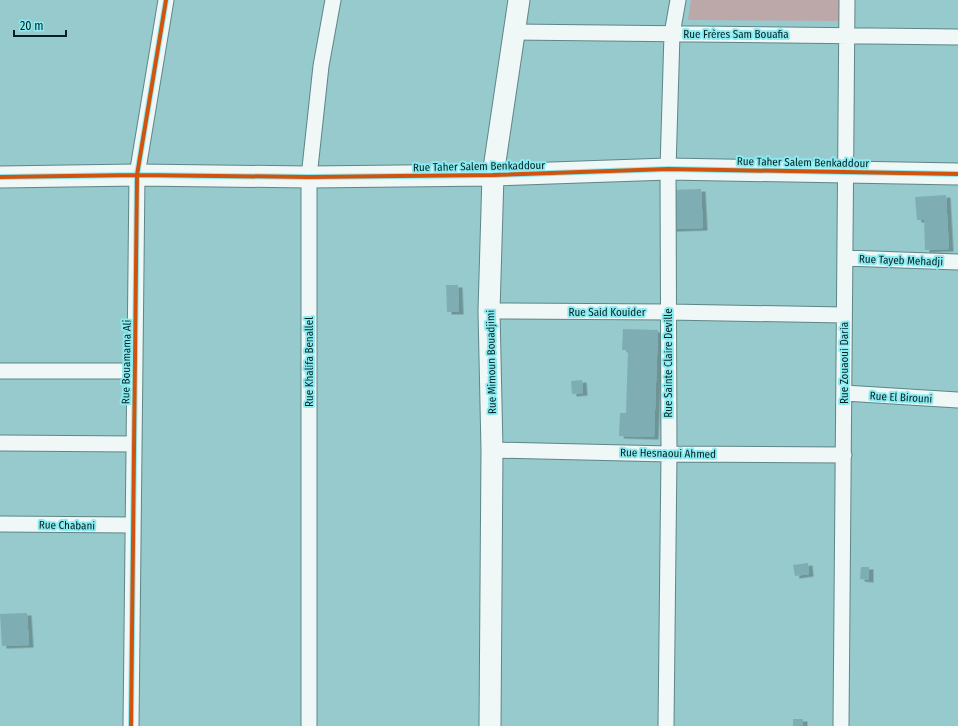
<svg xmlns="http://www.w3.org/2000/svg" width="958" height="726" font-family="'Fira Sans Condensed',sans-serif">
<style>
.green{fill:#bda8a9}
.building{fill:#7fadb4;filter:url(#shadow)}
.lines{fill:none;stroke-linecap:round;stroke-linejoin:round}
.street-casing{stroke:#5f8687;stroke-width:17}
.secondary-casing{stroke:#5f8687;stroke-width:23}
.street{stroke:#eff7f7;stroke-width:15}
.secondary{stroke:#eff7f7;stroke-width:21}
.cycleway-casing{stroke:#8cebf1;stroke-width:6}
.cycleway{stroke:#d1530e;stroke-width:4}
.labels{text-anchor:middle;stroke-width:4;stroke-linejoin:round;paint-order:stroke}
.street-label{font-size:11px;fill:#022122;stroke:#8cebf1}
</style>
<defs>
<filter id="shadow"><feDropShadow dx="4.5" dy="2.5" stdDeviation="0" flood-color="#0004"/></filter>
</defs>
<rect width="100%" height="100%" fill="#96cacc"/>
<!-- green -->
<path class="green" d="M691,0h151v21l-154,-1z"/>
<!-- building -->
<path class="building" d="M701,189l2,39 -31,1 -2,-39z
M946,195l3,54 -24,1 -1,-30h-7l-2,-23z
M446,285h12l1,27h-12z
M623,329l35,1 -4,107 -35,-1 1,-23h6l2,-63h-6z
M582,380l1,13 -11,1 -1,-13z
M808,563l1,11 -14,2 -2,-11z
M861,567h8v13l-9,-1z
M27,613l2,32 -27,1 -2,-32z
M793,719h10v7h-10z"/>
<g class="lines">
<defs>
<path id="street" d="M513,32l445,5
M845,258l113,4
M489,311l179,1 176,3
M0,371h135
M844,393l114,7
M0,443l134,1
M492,450l177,4 175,1
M0,524l133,1
M131,726l6,-551 29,-175
M309,726v-549l12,-111 12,-66
M666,726l3,-272 -1,-285 4,-135 6,-34
M841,726l6,-726"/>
<path id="secondary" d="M0,177l137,-2 172,2 184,-2 175,-6 290,5
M490,726l2,-276 -3,-139 4,-136 26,-175"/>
</defs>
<!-- street casing -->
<use href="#street" class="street-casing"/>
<!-- secondary casing -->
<use href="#secondary" class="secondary-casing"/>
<!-- street -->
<use href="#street" class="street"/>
<!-- secondary -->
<use href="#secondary" class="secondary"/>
<defs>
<path id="cycleway" d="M0,177l137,-2 172,2 184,-2 175,-6 290,5
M131,726l6,-551 29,-175"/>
</defs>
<!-- cycleway casing -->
<use href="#cycleway" class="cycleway-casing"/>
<!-- cycleway -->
<use href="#cycleway" class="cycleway"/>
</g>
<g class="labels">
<!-- street labels -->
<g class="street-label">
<text x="736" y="38">Rue Frères Sam Bouafia</text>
<text transform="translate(803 162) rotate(1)" y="4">Rue Taher Salem Benkaddour</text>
<text transform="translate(479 166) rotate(-1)" y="4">Rue Taher Salem Benkaddour</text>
<text transform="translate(901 260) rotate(2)" y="4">Rue Tayeb Mehadji</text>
<text x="607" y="316">Rue Said Kouider</text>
<text transform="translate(126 362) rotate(-89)" y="4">Rue Bouamama Ali</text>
<text transform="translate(309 362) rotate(-90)" y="4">Rue Khalifa Benallel</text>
<text transform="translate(491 362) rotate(-91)" y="4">Rue Mimoun Bouadjimi</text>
<text transform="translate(668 363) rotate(-90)" y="4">Rue Sainte Claire Deville</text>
<text transform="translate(844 363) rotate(-90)" y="4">Rue Zouaoui Daria</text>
<text transform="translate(901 397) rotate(3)" y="4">Rue El Birouni</text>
<text transform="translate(668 453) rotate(1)" y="4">Rue Hesnaoui Ahmed</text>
<text transform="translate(67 525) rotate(1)" y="4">Rue Chabani</text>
</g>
</g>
<!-- scale -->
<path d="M14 30v6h52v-6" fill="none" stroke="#022122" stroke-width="2"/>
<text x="20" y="30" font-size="12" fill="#022122" stroke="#8cebf1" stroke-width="3" paint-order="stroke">20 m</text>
</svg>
